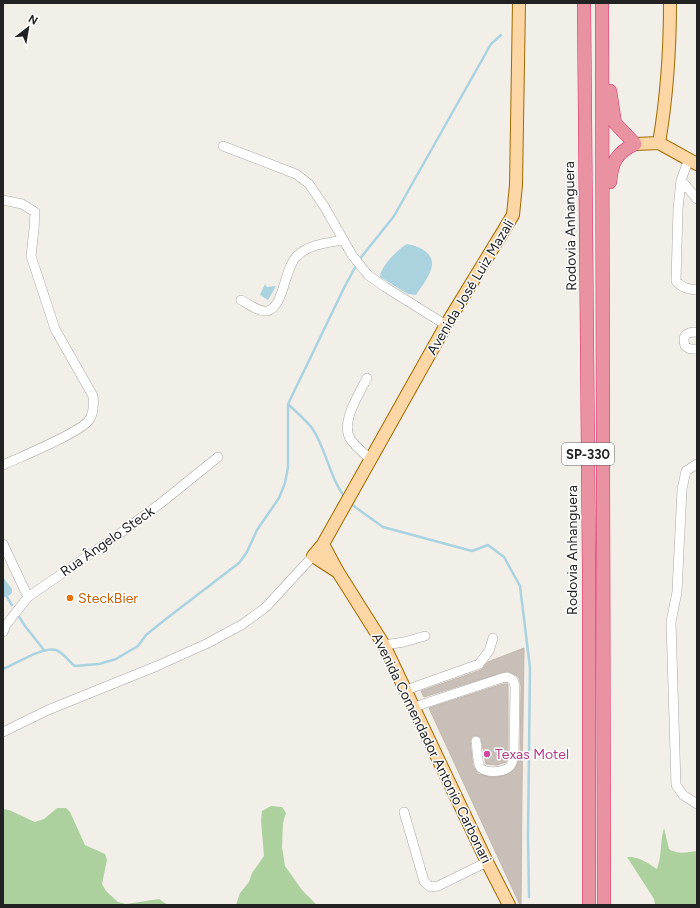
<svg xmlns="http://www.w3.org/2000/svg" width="700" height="908" font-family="Figtree,sans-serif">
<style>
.forest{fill:#add19e}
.water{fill:#aad3df}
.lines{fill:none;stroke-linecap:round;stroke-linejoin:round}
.stream{stroke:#aad3df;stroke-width:2.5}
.building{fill:#c7bfb8;stroke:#c4b6ab}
.minor-casing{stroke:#a9a9a9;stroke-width:10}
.major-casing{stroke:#a06b00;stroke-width:14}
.highway-casing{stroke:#dc2a67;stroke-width:14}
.minor{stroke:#fff;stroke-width:9}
.major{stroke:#fcd6a4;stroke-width:12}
.highway{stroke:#e892a2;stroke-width:13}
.food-dot{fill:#e8710a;stroke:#fff;stroke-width:1.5}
.hotel-dot{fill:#d1479c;stroke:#fff;stroke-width:1.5}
.labels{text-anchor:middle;stroke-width:3;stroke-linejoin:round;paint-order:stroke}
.shield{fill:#fff;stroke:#646464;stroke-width:1}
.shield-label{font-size:13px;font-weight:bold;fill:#222}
.street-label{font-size:14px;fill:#222;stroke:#fff}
.food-label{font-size:14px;fill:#c56008;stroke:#fff;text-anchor:start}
.hotel-label{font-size:14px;fill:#b23c85;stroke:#fff;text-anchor:start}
</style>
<rect width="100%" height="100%" fill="#f2efe9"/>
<!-- forest -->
<path class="forest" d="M271,806l11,1 4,6 -3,10 -1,24 3,19 17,24 15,15h-81l4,-12 9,-11 3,-9 12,-17 -3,-35 1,-10z
M57,808h9l4,4 15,33 20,9 2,6 -5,24 4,7 12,11 8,2 33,-5 9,6h-165v-96l6,1 26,12 9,-3z
M664,828l5,21c8,6 19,3 28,2v54h-42l-1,-6 -27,-42c11,-1 21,6 30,12 5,-13 3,-28 7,-41z"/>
<!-- water -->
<path class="water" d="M407,244c7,1 12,3 18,7 17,12 -1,31 -9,44l-8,-1 -28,-17c0,-10 18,-28 27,-33z
M265,284l2,3 9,-1 -8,14 -8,-5z
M3,577l9,12v4l-5,4h-4z"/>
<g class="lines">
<!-- stream -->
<path class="stream" d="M359,260l35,-44 97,-172 10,-9
M288,404c7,7 17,15 24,24 14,20 18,51 33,69
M350,502l5,5 28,20 89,24 16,-6 16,12 16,29 10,82 -2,169 1,60
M7,597l5,8
M18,615l7,11 19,24
M3,669c13,-5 40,-23 53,-19 8,3 12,11 19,16l24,-2 17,-5 22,-13 8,-11 16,-13 77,-59 8,-11 10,-22 22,-32 6,-15 3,-16v-63l57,-118 12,-22"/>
</g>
<!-- building -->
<path class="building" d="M524,648l-2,141 -1,116h-1l-91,-197 74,-24h5v72l-2,6 -9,3 -11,-1 -5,-26 -6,-3 -4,3 -1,3 3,25 5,8 11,3h9l9,-2 8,-6 5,-12 1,-71 -2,-8 -3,-3 -9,-4 -83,26 -3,-6 60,-21 7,-8z"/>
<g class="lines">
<defs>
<path id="minor" d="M223,146l73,28 13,10 15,22 28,49 16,20 17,12 61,38
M689,159l-8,21 -3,29 -2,72c6,7 12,8 21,9
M681,180l16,19
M3,200l19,4 13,8 -1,17 -3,27 24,73 38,67c1,9 1,17 -4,24 -9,13 -69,37 -86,45
M241,300c7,4 18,12 26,11 17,-3 17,-43 30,-55 12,-12 30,-13 46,-16
M697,332c-11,0 -15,3 -12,14l5,3h7
M367,378c-7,15 -28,45 -16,62 5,7 14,14 20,20
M697,464l-11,7 -4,18 -5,103 -6,30 5,163 7,10 14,9
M3,544l25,53
M3,632l3,-7 22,-28 90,-62 43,-32 57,-46
M384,645l20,-3 21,-6
M406,690l73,-26 10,-13 4,-13
M414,707l88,-29 6,-1 5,3 2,6 -1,71c-2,5 -2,9 -6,11 -6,4 -23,6 -28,-1 -3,-5 -3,-20 -4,-26
M3,732l45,-22 109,-44 51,-23 35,-19 23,-17 47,-51
M404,812l20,69 6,6 8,-1 49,-24"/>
<path id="major" d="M659,143c8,-47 11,-93 11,-140
M635,144l24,-1 38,21
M323,544l15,28 46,73 103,217 22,43
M338,572l-25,-16 10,-12 123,-219 67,-110 3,-30 3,-182"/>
<path id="highway" d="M584,3l5,566v336
M602,3l2,902
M610,182c2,-20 6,-29 25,-38l-20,-21 -5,-32"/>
</defs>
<!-- minor casing -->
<use href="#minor" class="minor-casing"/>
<!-- major casing -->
<use href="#major" class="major-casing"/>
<!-- highway casing -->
<use href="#highway" class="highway-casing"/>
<!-- minor -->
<use href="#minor" class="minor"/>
<!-- major -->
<use href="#major" class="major"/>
<!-- highway -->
<use href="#highway" class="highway"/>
</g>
<!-- markers -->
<circle class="food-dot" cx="70" cy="598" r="4"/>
<circle class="hotel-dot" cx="487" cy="754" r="4"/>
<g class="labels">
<!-- shield labels -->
<rect class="shield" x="562" y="443" width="52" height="22" rx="3"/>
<g class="shield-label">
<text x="588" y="459">SP-330</text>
</g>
<!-- street labels -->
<g class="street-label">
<text transform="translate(570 226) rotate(-91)" y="5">Rodovia Anhanguera</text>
<text transform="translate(470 287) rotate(-59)" y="5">Avenida José Luiz Mazali</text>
<text transform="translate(107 541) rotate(-35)" y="5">Rua Ângelo Steck</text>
<text transform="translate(572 550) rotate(-90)" y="5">Rodovia Anhanguera</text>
<text transform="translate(432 748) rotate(64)" y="5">Avenida Comendador Antonio Carbonari</text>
</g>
<!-- food labels -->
<g class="food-label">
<text x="78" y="603">SteckBier</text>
</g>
<!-- hotel labels -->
<g class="hotel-label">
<text x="495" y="759">Texas Motel</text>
</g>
</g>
<!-- border -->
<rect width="700" height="908" fill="none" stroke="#222222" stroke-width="8"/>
<!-- north arrow -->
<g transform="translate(28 28) rotate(31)" stroke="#ffffff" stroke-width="3" paint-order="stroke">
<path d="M0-3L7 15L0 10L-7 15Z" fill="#222222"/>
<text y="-6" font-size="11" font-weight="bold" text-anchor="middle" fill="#222222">N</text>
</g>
</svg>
